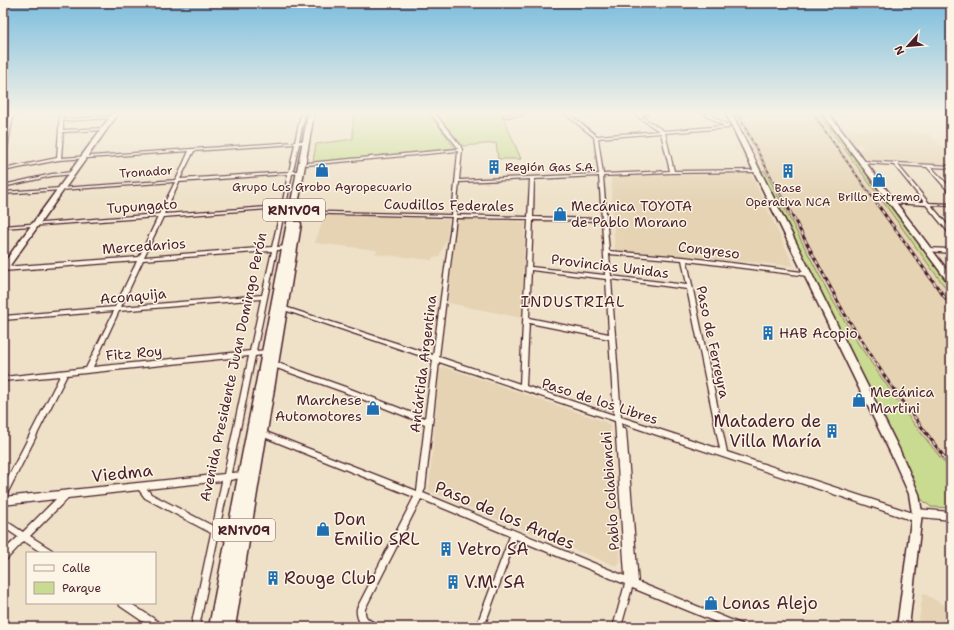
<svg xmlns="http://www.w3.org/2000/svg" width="954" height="630" font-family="'Shantell Sans',sans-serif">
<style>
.built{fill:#e5d3b4}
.green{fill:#c8db90;stroke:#897d5e}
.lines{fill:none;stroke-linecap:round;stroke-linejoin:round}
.minor-casing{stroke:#4a1f2b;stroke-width:2.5}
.secondary-casing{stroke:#4a1f2b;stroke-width:3}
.primary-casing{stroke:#4a1f2b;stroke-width:3}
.minor{fill:#fcf5e5;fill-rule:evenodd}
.secondary{fill:#fcf5e5;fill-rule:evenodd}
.primary{fill:#fcf5e5;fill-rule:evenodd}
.rail-far2-casing{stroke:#4a1f2b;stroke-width:2}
.rail-far1-casing{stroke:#4a1f2b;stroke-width:3}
.rail-casing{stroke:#4a1f2b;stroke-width:3.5}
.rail-far2{stroke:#fcf5e5;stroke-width:1;stroke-dasharray:3;stroke-linecap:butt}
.rail-far1{stroke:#fcf5e5;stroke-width:1.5;stroke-dasharray:4;stroke-linecap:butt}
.rail{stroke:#fcf5e5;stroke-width:2;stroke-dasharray:6;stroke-linecap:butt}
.labels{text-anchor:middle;stroke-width:3;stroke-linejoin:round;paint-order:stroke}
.far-poi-label{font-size:12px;fill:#4a1f2b;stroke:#fcf5e5}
.far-street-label{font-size:12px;fill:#4a1f2b;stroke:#fcf5e5}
.shield{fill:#fcf5e5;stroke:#7f5f63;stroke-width:1}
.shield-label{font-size:13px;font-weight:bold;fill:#4a1f2b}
.street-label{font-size:14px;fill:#4a1f2b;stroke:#fcf5e5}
.poi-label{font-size:14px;fill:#4a1f2b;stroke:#fcf5e5;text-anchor:start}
.neighbourhood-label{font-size:15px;letter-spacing:1px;fill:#4a1f2b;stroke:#fcf5e5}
.near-poi-label{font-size:17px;fill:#4a1f2b;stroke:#fcf5e5;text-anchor:start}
.near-street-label{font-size:17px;fill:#4a1f2b;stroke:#fcf5e5}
</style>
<rect width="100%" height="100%" fill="#eee1c8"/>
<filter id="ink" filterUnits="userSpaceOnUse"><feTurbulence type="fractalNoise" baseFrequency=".025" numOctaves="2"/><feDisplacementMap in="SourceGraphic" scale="8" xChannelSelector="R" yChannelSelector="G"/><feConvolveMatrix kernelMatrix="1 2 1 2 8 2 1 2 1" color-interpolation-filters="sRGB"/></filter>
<g filter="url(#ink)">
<!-- built -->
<path class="built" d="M735,114h84l132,181v176l-44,-56 -50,-73 -28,-48z
M843,129l85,4 18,17 5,1v14l-82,-3 -10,-13 5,-1 -4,-4h-5z
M751,174l43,92 -179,-16 -4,-74z
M325,215l92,3 5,2 3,-2 24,1 -2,19 -8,19h-6l-1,3 -56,-6 1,-4 -62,-7z
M462,219l55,2v1h8l-3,96 -74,-15 8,-80z
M444,367l162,55 4,4 10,136 -4,4 -117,-46 -70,-29 10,-118 1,-3z
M923,593l28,16v18h-33z"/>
<!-- green -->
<path class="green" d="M366,114h64l25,34 -142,14 3,-18 37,-5v-22z
M436,114h64l3,3 18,42h-23l-2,-16 -33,3z
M819,114h5l127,170v11z
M758,170l7,1 64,123 28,48 50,73 44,56v37l-20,-1 -10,-8z"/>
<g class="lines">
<defs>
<path id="minor" d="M10,114h10l-7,2 -8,44 -2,1v-11l7,-33 -7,1v-2z
M60,114h4l-1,5 50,-3 2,1 -2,1 -50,3v9l41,-2 2,1 -2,1 -41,2 -2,26 234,-16 6,-28h4l-6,27h7l2,1 -2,1 -7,1 -6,27h7l2,1 -2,1 -8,1 -6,31h8l2,1 -2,1 -9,1 -8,39 9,-1 2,2 -2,2h-9l-21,101 11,-1h2l1,2 -1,2 -14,2 -24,117 13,-1 2,1 2,2 -2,2 -16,3 -11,49 16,8 1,3 -1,3 -3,1 -14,-7 -19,90h-8l20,-94 -66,-35 -6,-8 -71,8 -38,38 22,14 1,3h-11l-18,-12 -18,19 -3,1v-10l15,-14 -15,-10v-8l20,13 33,-33 -53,6v-18l57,-111 -57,5v-4l83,-9 28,-57 -111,9v-4l112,-9 22,-46 -134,10v-4l136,-10 19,-40 -155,11v-2l156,-12 16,-32 -172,12v-2l173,-12 13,-29 -130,9 -56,11v-2l54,-11zM295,144l-6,28 -109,7 14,-28zM288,174l-6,32 -118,8 15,-32zM281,208l-9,39 -128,10 19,-40zM272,251l-10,44 -141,12 22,-47zM261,299l-11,52 -157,16 26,-56zM249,356l-25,118 -221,23 3,-1 61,-121zM222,481l-9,45 -62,-32 -4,-5z
M431,114h4l25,31 2,5 -3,30 140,-6 -5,-37 -29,-23h4l28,22 62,-5 -25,-17h14l-7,2 23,15 60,-5 -20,-12h5l20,12 1,1 -2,1 -63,5 9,38 82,-1 2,1 -1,1 -85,1 -69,3 6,75 75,6 126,16 1,1 -1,1 -2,1 -121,-15 40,191 186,61 1,-3 3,-1 34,3v8l-31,-3v4l-3,1 -296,-99 1,5h3l1,2 12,152 103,42 1,3h-14l-93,-38 -3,-1 -11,39h-8l12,-43 -109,-45 -32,88h-8l34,-91 -89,-37 -56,110c-1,9 4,11 12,15l1,3c-4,0 -10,1 -14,-1 -6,-3 -8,-12 -7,-18l57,-111 -155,-62 -1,-2 1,-2 2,-1 156,61 8,-67 -81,-32 -73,-26 -1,-2 1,-2h4l73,26 77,30 8,-58 -155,-52 -1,-1 3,-2 2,1 151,49 19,-138 -159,-4 -2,-1 2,-1 159,4 6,-64 -151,14 -2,-1 2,-1 151,-14 -2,-4zM661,133l9,38 -67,3 -5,-36zM599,176l3,43 -69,-2 1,-38zM530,179l-2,38 -72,-2 3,-33zM456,218l72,1 -8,165 -81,-27zM533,220l69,1 3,54 -74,-8zM609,254l73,6 5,25 -76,-9zM531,270l75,9 3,55 -80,-16zM611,279l76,10 33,160 -99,-32zM529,323l80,16 5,76 -88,-29zM439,362l176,59 10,155 -202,-83 2,-4z
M513,114h12l-2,1 -18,2 -2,-1 2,-1z
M862,161l89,5v2l-20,-1 20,21v4h-2l-22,-25 -29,-2 31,38 22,1v2l-20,-1 20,24v4h-2l-23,-28 -36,-2v-1l2,-1 32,1 -30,-37 -31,-2h-1z
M73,172l2,1 -1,1 -22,2 -49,11v-2l49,-11z
M929,248l22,1v4l-24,-2v-2z
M119,603h11l32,21 1,3h-12l-31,-21z"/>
<path id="secondary" d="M112,114h6l-112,157h-3v-7z
M726,114h6l168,337 19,43 3,19 -13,114h-12l15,-114 -3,-19 -17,-38z
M823,114h6l122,161v8l-3,-1z"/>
<path id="primary" d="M308,114h6l-19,108h5l1,2 -66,403h-26z"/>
</defs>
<!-- minor casing -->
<use href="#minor" class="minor-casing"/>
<!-- secondary casing -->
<use href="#secondary" class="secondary-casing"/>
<!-- primary casing -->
<use href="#primary" class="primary-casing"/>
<!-- minor -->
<use href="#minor" class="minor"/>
<!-- secondary -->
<use href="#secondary" class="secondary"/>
<!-- primary -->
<use href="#primary" class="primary"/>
<defs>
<path id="rail-far2" d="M738,114l48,91
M813,114l65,91"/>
<path id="rail-far1" d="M786,204l58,109 43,67 57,77
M877,204l74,102"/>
<path id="rail" d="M943,456l8,10"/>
</defs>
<!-- rail-far2 casing -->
<use href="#rail-far2" class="rail-far2-casing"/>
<!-- rail-far1 casing -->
<use href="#rail-far1" class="rail-far1-casing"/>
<!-- rail casing -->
<use href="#rail" class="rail-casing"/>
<!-- rail-far2 -->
<use href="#rail-far2" class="rail-far2"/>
<!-- rail-far1 -->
<use href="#rail-far1" class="rail-far1"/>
<!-- rail -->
<use href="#rail" class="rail"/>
</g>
</g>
<!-- sky -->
<linearGradient id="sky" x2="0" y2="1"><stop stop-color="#7bbdde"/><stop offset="0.56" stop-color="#f7f2e6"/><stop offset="1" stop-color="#f7f2e6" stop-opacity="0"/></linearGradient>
<rect width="954" height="202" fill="url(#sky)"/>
<!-- icons -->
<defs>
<symbol id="building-bare" viewBox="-9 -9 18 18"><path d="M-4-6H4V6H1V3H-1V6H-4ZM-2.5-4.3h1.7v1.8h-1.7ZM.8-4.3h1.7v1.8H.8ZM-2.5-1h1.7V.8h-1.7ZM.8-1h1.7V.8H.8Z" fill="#1f6fb2" stroke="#fcf5e5" stroke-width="2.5" paint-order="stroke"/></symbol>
<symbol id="shop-bare" viewBox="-9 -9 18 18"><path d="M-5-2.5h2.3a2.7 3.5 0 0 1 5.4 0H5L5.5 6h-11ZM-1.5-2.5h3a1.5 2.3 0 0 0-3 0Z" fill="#1f6fb2" stroke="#fcf5e5" stroke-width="2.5" paint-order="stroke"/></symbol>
</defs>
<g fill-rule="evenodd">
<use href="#building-bare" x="484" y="157" width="20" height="20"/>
<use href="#shop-bare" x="312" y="160" width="20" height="20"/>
<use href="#building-bare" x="778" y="161" width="20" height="20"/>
<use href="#shop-bare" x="869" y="170" width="20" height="20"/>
<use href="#shop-bare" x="550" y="204" width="20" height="20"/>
<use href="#building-bare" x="758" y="323" width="20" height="20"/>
<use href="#shop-bare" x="849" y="390" width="20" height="20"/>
<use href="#shop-bare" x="363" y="398" width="20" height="20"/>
<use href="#building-bare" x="822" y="421" width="20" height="20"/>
<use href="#shop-bare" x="313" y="519" width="20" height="20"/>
<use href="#building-bare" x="436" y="539" width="20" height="20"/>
<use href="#building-bare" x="263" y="568" width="20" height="20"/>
<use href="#building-bare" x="443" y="572" width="20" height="20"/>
<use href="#shop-bare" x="701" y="593" width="20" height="20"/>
</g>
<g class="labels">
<!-- far-poi labels -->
<g class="far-poi-label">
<text x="505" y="171" text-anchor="start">Región Gas S.A.</text>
<text x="322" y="191">Grupo Los Grobo Agropecuario</text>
<text x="788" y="192">Base<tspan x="788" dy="14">Operativa NCA</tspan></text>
<text x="879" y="201">Brillo Extremo</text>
</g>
<!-- far-street labels -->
<g class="far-street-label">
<text transform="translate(146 172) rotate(-4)" y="4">Tronador</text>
</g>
<!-- shield labels -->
<g class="shield">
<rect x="263" y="199" width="62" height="22" rx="3"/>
<rect x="213" y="519" width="62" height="22" rx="3"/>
</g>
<g class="shield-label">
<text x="294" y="215">RN1V09</text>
<text x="244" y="535">RN1V09</text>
</g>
<!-- street labels -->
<g class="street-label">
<text transform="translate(449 205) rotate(1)" y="5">Caudillos Federales</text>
<text transform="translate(142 206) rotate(-4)" y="5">Tupungato</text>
<text transform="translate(144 246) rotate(-4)" y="5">Mercedarios</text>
<text transform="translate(709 250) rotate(7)" y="5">Congreso</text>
<text transform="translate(610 266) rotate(7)" y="5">Provincias Unidas</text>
<text transform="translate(133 296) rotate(-5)" y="5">Aconquija</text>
<text transform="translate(713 342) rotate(78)" y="5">Paso de Ferreyra</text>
<text transform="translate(134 353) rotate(-5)" y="5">Fitz Roy</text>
<text transform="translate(423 364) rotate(-83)" y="5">Antártida Argentina</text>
<text transform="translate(233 367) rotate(-78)" y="5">Avenida Presidente Juan Domingo Perón</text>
<text transform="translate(600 401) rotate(18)" y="5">Paso de los Libres</text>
<text transform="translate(610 491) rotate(-94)" y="5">Pablo Colabianchi</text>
</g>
<!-- poi labels -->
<g class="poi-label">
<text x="571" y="211">Mecánica TOYOTA<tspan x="571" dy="16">de Pablo Morano</tspan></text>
<text x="779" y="338">HAB Acopio</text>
<text x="870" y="397">Mecánica<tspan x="870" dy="16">Martini</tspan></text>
<text x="362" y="405" text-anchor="end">Marchese<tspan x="362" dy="16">Automotores</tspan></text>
</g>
<!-- neighbourhood labels -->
<g class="neighbourhood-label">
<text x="573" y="307">INDUSTRIAL</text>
</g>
<!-- near-poi labels -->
<g class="near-poi-label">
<text x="821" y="427" text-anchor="end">Matadero de<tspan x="821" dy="20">Villa María</tspan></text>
<text x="334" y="525">Don<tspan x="334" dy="20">Emilio SRL</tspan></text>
<text x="457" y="555">Vetro SA</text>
<text x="284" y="584">Rouge Club</text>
<text x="464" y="588">V.M. SA</text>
<text x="722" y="609">Lonas Alejo</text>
</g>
<!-- near-street labels -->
<g class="near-street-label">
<text transform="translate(122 473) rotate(-6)" y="6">Viedma</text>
<text transform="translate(505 515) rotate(23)" y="6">Paso de los Andes</text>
</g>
</g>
<!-- margin -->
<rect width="954" height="630" fill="none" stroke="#fcf5e5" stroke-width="16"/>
<rect x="8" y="8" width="938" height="614" fill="none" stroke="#4a1f2b" stroke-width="1.5" filter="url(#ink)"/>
<!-- legend -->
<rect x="26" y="552" width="130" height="52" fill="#fcf5e5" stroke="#b59f9b"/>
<rect x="34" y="565" width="20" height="6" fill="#fcf5e5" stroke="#b59f9b"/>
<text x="62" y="572" font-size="12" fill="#4a1f2b">Calle</text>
<rect x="34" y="582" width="20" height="12" fill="#c8db90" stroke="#b59f9b"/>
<text x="62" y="592" font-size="12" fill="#4a1f2b">Parque</text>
<!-- north arrow -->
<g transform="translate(908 46) rotate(243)" stroke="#fcf5e5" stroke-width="3" paint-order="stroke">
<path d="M0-3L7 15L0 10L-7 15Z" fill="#4a1f2b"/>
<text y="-6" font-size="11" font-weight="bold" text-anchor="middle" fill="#4a1f2b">N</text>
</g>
</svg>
